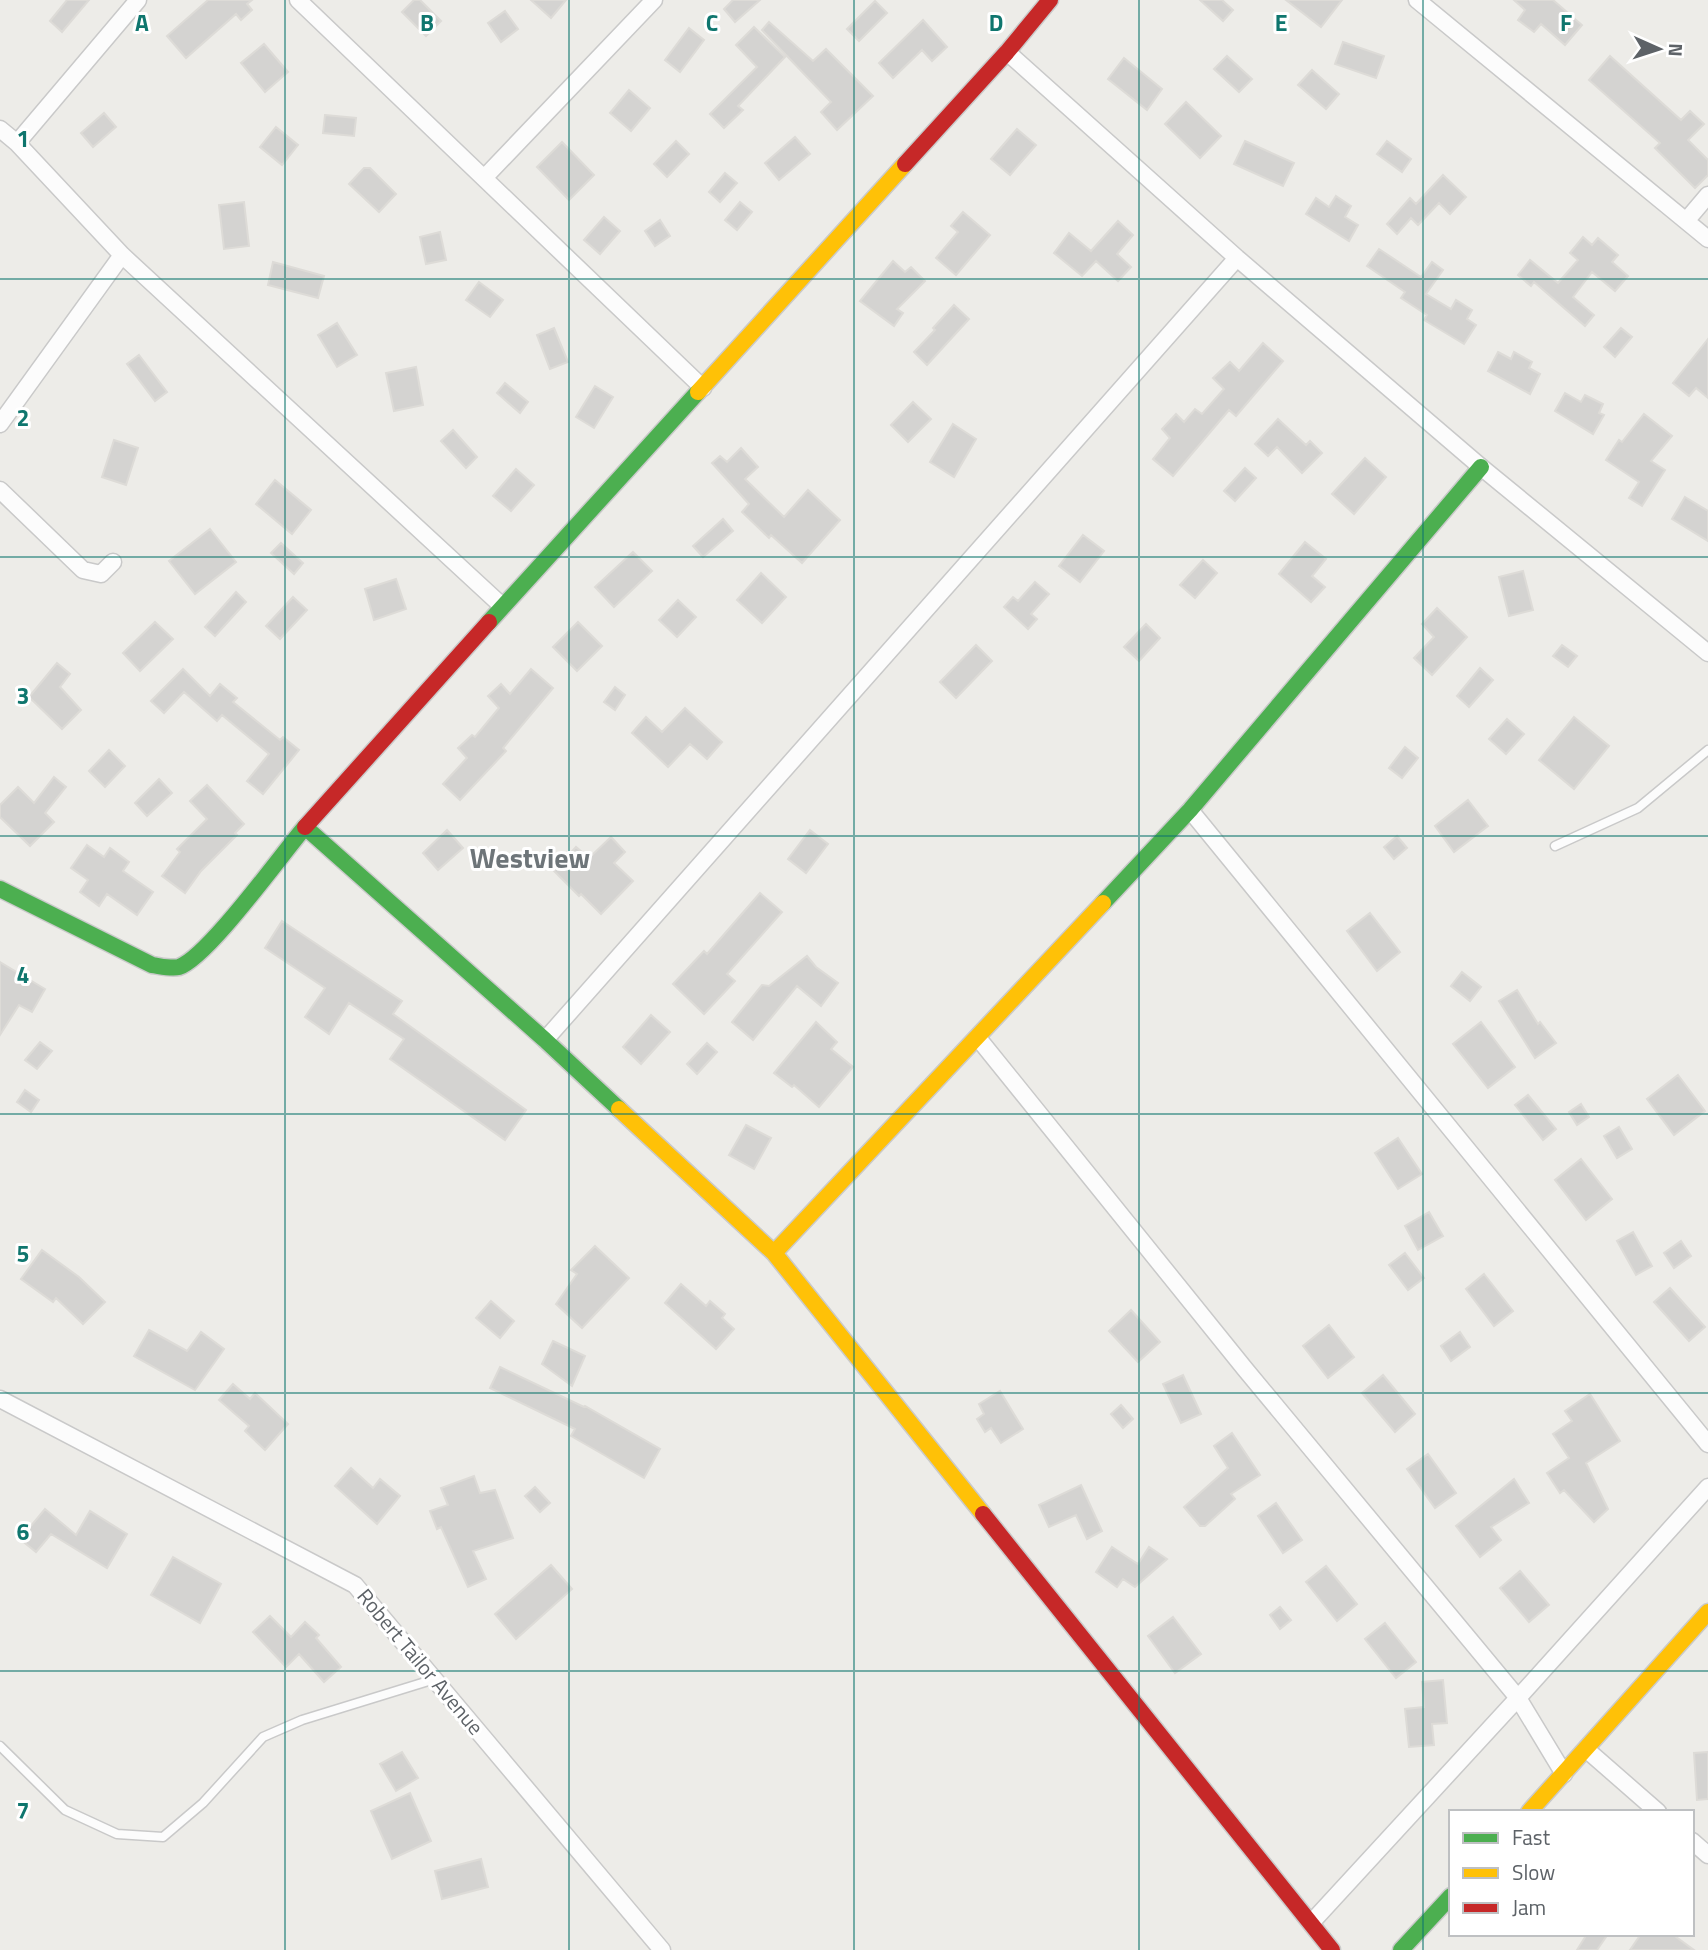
<svg xmlns="http://www.w3.org/2000/svg" width="1708" height="1950" font-family="'Titillium Web',sans-serif">
<style>
.building{fill:#d4d3d1;stroke:#dddbd7;stroke-width:2}
.lines{fill:none;stroke-linecap:round;stroke-linejoin:round}
.lane-casing{stroke:#c9c9c9;stroke-width:11}
.street-casing{stroke:#c9c9c9;stroke-width:19}
.fast-casing{stroke:#cacaca;stroke-width:19}
.slow-casing{stroke:#cacaca;stroke-width:19}
.jam-casing{stroke:#cacaca;stroke-width:19}
.lane{stroke:#fcfcfc;stroke-width:8}
.street{stroke:#fcfcfc;stroke-width:16}
.fast{stroke:#4caf50;stroke-width:16}
.slow{stroke:#ffc107;stroke-width:16}
.jam{stroke:#c62828;stroke-width:16}
.grid{fill:none;stroke:#0f766e;stroke-width:2;stroke-opacity:0.55}
.labels{text-anchor:middle;stroke-width:6;stroke-linejoin:round;paint-order:stroke}
.street-label{font-size:21px;fill:#5d6267;stroke:#fff}
.district-label{font-size:28px;font-weight:bold;fill:#6e7579;stroke:#fff}
.grid-label{font-size:23px;text-anchor:middle;font-weight:bold;fill:#0f766e;stroke:#fff;stroke-width:6;stroke-linejoin:round;paint-order:stroke}
</style>
<rect width="100%" height="100%" fill="#edece8"/>
<!-- building -->
<path class="building" d="M67,0h22l-27,32 -12,-11z
M208,0h44l-5,4 5,6 -11,10 -5,-6 -50,44 -19,-22z
M414,0h6l21,21 -15,15 -24,-24z
M531,0h35l-15,18z
M733,0h27l-25,22 -11,-13z
M1200,0h22l11,10 -10,11z
M1286,0h56l-21,27z
M1514,0h39l29,25 -17,20 -24,-21 -7,8 -16,-12 7,-10z
M875,1l12,12 -28,28 -12,-12z
M505,11l13,18 -17,13 -13,-19z
M923,20l24,27 -15,14 -10,-11 -29,28 -14,-15z
M769,22l44,39 13,-12 47,47 -36,34 -16,-18 10,-10 -69,-72z
M754,27l31,30 -47,49 5,4 -19,18 -14,-14 47,-47 -21,-22z
M689,28l15,12 -24,32 -15,-12z
M1343,42l41,14 -8,22 -41,-14z
M264,44l24,28 -23,20 -24,-29z
M1227,56l25,23 -13,13 -25,-23z
M1610,56l71,64 9,-9 14,13 -16,16 20,20v15l-13,13 -40,-40 5,-5 -71,-63z
M1124,58l38,31 -15,21 -39,-31z
M1312,70l27,24 -13,15 -28,-24z
M629,90l21,18 -19,23 -21,-18z
M1186,102l35,34 -21,22 -35,-34z
M104,113l12,14 -23,20 -12,-14z
M325,115l31,3 -2,18 -31,-3z
M276,127l22,18 -16,20 -22,-18z
M1017,129l19,16 -26,30 -19,-16z
M795,137l15,17 -31,26 -14,-17z
M676,141l13,13 -22,23 -13,-13z
M1245,141l49,22 -11,23 -49,-22z
M1387,141l24,18 -9,13 -25,-18z
M562,142l32,33 -25,25 -32,-33z
M364,168h6l26,26 -17,18 -30,-28z
M725,173l12,10 -17,19 -11,-10z
M1443,175l23,22 -16,17 -11,-11 -21,22 -7,-7 -14,16 -10,-10 23,-26 6,6z
M1336,196l15,10 -6,11 13,8 -9,16 -43,-27 10,-16 13,9z
M244,202l5,44 -25,3 -5,-44z
M740,202l12,10 -15,18 -12,-10z
M963,212l27,23 -34,40 -20,-17 22,-26 -7,-6z
M604,217l16,14 -20,23 -16,-14z
M660,220l10,16 -15,10 -10,-15z
M1118,221l15,14 -16,19 14,13 -13,14 -22,-20 -14,15 -28,-23 15,-20 22,18z
M440,232l6,28 -20,4 -6,-27z
M1583,237l9,8 6,-7 20,17 -6,7 16,14 -13,15 -23,-19 -19,25 21,18 -9,11 -51,-44 -3,4 -13,-11 12,-15 28,23 20,-23 -8,-7z
M1379,249l42,28 11,-15 11,8 -17,24 25,15 5,-9 16,10 -5,9 9,6 -12,19 -40,-24 3,-5 -26,-17 4,-6 -38,-26z
M893,261l12,11 6,-5 14,14 -28,28 6,4 -9,13 -34,-25z
M273,262l51,14 -6,22 -50,-13z
M479,282l24,18 -13,17 -24,-17z
M954,305l15,14 -42,46 -13,-13 21,-22 -2,-2z
M337,323l20,32 -20,12 -19,-32z
M554,328l14,34 -18,7 -13,-34z
M1621,328l11,9 -17,20 -11,-10z
M1708,339v59l-12,-10 -7,8 -16,-13z
M1263,343l20,18 -47,55 -7,-6 -56,66 -20,-17 17,-21 -8,-9 14,-15 8,8 11,-13 7,5 22,-25 -11,-11 17,-16 9,9z
M1498,352l13,7 3,-7 18,10 -3,6 11,6 -10,20 -42,-23z
M139,355l28,37 -12,9 -28,-37z
M416,367l7,38 -29,6 -8,-38z
M505,383l23,19 -8,11 -23,-20z
M595,386l18,11 -19,31 -18,-11z
M1565,393l16,9 4,-7 18,9 -4,9 5,2 -11,19 -38,-23z
M913,402l18,17 -23,23 -17,-17z
M1644,414l28,22 -21,25 14,9 -23,36 -13,-8 10,-16 -33,-22 13,-20 3,2z
M1278,419l28,26 4,-4 12,12 -20,20 -25,-26 -9,9 -13,-12z
M953,424l23,15 -22,38 -24,-15z
M453,430l24,27 -11,11 -25,-27z
M114,440l24,8 -12,37 -24,-8z
M741,448l17,19 -13,12 39,38 24,-27 32,30 -38,43 -31,-28 -2,3 -27,-26 7,-8 -37,-41 8,-7 7,6z
M1365,458l21,19 -32,37 -22,-20z
M1245,468l11,10 -21,23 -11,-10z
M516,469l18,16 -23,26 -18,-15z
M275,480l36,30 -19,24 -36,-30z
M1685,497l23,14v30l-36,-22z
M723,519l10,12 -30,26 -10,-11z
M210,529l26,33 -41,32 -26,-33z
M1083,535l21,16 -24,31 -21,-16z
M1305,542l21,17 -14,17 13,11 -14,15 -32,-28z
M281,543l22,20 -9,11 -23,-21z
M633,552l19,19 -38,36 -19,-20z
M1203,560l14,13 -22,25 -15,-13z
M1523,571l10,39 -24,6 -10,-39z
M761,573l25,24 -24,26 -25,-23z
M396,579l10,30 -32,11 -9,-31z
M1035,582l14,12 -18,20 6,5 -9,10 -24,-22 9,-10 5,4z
M236,592l10,10 -31,34 -10,-9z
M293,597l14,13 -27,29 -14,-13z
M678,600l18,17 -19,20 -18,-17z
M1437,608l30,29 -35,38 -18,-17 20,-21 -12,-13z
M155,622l18,17 -33,32 -17,-18z
M578,622l24,24 -25,25 -24,-24z
M1146,624l14,14 -21,23 -15,-14z
M976,645l16,16 -36,37 -16,-16z
M1562,645l15,11 -9,11 -15,-11z
M57,663l13,11 -10,13 21,23 -19,19 -33,-32z
M1480,668l13,12 -24,27 -12,-11z
M183,669l27,27 10,-12 17,14 -4,4 47,38 3,-3 16,13 -36,44 -16,-13 22,-27 -47,-39 -5,6 -33,-29 -20,21 -13,-12z
M531,669l22,19 -50,60 3,3 -46,49 -17,-16 24,-26 -9,-10 14,-13 3,2 24,-29 -11,-12 13,-12 9,10z
M615,687l10,8 -10,15 -11,-8z
M685,708l37,34 -15,17 -17,-15 -22,23 -36,-34 14,-16 16,15z
M1574,717l35,29 -35,43 -35,-29z
M1507,719l17,15 -18,20 -17,-15z
M1405,747l13,11 -16,20 -13,-10z
M109,750l16,16 -20,21 -16,-16z
M54,777l12,10 -21,26 9,9 -24,24 -30,-29v-12l18,-18 16,16z
M159,779l13,14 -25,23 -12,-13z
M207,785l37,39 -9,9 2,2 -36,36 -16,22 -23,-17 18,-24 -3,-3 30,-30 -17,-18z
M1468,800l20,26 -34,26 -19,-26z
M447,830l16,18 -25,22 -15,-17z
M810,830l18,14 -22,29 -18,-14z
M1397,836l10,12 -13,11 -10,-12z
M611,837l14,15 -11,11 19,18 -32,33 -20,-20 -2,2 -25,-25 22,-24 13,11z
M87,845l17,12 6,-9 19,14 -6,9 30,21 -16,23 -30,-21 -8,12 -19,-14 8,-12 -17,-12z
M760,893l22,19 -55,62 8,7 -31,33 -31,-30 31,-33 3,3z
M1370,913l30,39 -23,19 -30,-40z
M282,921l120,80 -9,13 133,96 -21,30 -115,-81 14,-20 -55,-36 -20,31 -24,-17 20,-29 -60,-40z
M807,956l9,11 22,16 -17,23 -24,-20 -44,54 -21,-18 30,-37 7,1z
M0,962l45,27 -13,23 -13,-7 -19,30z
M1462,972l19,15 -11,14 -19,-15z
M1517,990l21,34 2,-2 16,21 -21,15 -36,-57z
M651,1015l19,17 -29,32 -18,-17z
M816,1022l21,20 -6,7 22,18 -34,40 -25,-22 -2,2 -18,-14z
M1481,1022l34,45 -27,21 -35,-44z
M40,1042l12,9 -15,18 -12,-9z
M707,1043l10,9 -20,22 -10,-10z
M1678,1075l27,36 -31,24 -27,-36z
M25,1090l14,10 -8,12 -14,-10z
M1528,1095l28,34 -13,11 -28,-35z
M1581,1104l8,13 -12,8 -8,-13z
M746,1125l25,13 -17,31 -25,-14z
M1619,1127l13,22 -15,9 -13,-22z
M1398,1138l24,36 -24,15 -23,-36z
M1581,1159l31,40 -26,21 -31,-40z
M1429,1212l14,24 -25,14 -13,-24z
M1633,1232l19,34 -16,9 -19,-34z
M1681,1241l10,15 -17,12 -10,-15z
M595,1246l34,32 -47,50 -26,-24 21,-30 -6,-4z
M42,1250l37,27 26,25 -22,22 -27,-26 -3,4 -32,-23z
M1405,1253l19,25 -16,12 -19,-25z
M1484,1274l29,37 -19,15 -28,-37z
M681,1284l25,22 4,-5 15,13 -3,4 12,11 -18,20 -51,-46z
M1670,1288l35,39 -16,14 -35,-39z
M491,1301l23,20 -14,17 -24,-20z
M1131,1310l29,32 -22,20 -29,-31z
M1329,1325l25,32 -26,21 -25,-32z
M149,1330l38,21 14,-19 23,17 -29,41 -61,-34z
M1460,1332l10,15 -19,14 -10,-15z
M553,1341l32,15 -13,30 -30,-22z
M500,1367l84,40 1,-1 75,43 -16,29 -73,-42 4,-7 -85,-41z
M1183,1375l18,39 -20,9 -18,-39z
M1383,1375l32,39 -20,18 -33,-39z
M233,1384l17,15 5,-6 33,31 -23,26 -20,-19 4,-5 -30,-26z
M1000,1391l23,38 -22,14 -10,-15 -6,4 -8,-13 7,-5 -5,-10z
M1590,1394l30,47 -34,22 22,46 -14,13 -30,-32 -4,3 -13,-20 22,-15 -16,-24 19,-13 -7,-10z
M1121,1405l12,14 -10,9 -12,-14z
M1232,1433l28,42 -29,19 4,5 -30,27h-5l-16,-19 44,-39 -14,-22z
M1428,1454l28,39 -21,15 -28,-39z
M351,1468l22,20 7,-9 20,17 -23,28 -42,-38z
M474,1476l6,17 15,-3 18,48 -40,13 13,28 -18,8 -27,-60 -4,2 -7,-18 18,-6 -7,-17z
M1514,1479l15,24 -38,24 10,13 -21,17 -24,-31z
M1081,1485l21,46 -15,8 -11,-24 -27,12 -10,-22z
M535,1487l15,16 -10,9 -15,-16z
M1276,1503l26,37 -19,13 -25,-37z
M45,1509l31,26 14,-24 37,23 -20,34 -56,-34 -15,18 -16,-13z
M1112,1547l26,17 11,-17 18,12 -32,28 -12,-8 -6,8 -21,-15z
M173,1557l48,27 -21,39 -49,-28z
M551,1565l21,24 -56,50 -21,-25z
M1326,1566l31,38 -20,17 -31,-39z
M1520,1571l29,34 -20,17 -29,-34z
M1280,1607l11,13 -11,9 -10,-14z
M270,1616l21,21 14,-15 14,13 -3,3 25,29 -17,15 -25,-28 -13,13 -33,-35z
M1173,1617l28,37 -26,19 -27,-37z
M1385,1623l31,39 -20,16 -31,-39z
M1443,1680l4,43 -15,1 2,21 -25,2 -4,-38 19,-2 -2,-25z
M402,1752l16,26 -22,13 -16,-27z
M1708,1752v47l-11,1 -3,-47z
M410,1793l21,48 -39,18 -21,-48z
M481,1859l7,28 -46,12 -7,-28z
M1587,1934h21l-11,16h-20z
M1641,1934h31l22,16h-64z"/>
<g class="lines">
<defs>
<path id="lane" d="M1555,846l83,-38 70,-58
M0,1746l65,64 52,24 46,3 40,-34 60,-66 39,-17 133,-41"/>
<path id="street" d="M298,0l405,388
M1417,0l291,239
M1007,52l230,206 244,209 227,186
M0,129l17,14 105,112 379,350
M17,143l121,-143
M484,178l170,-178
M1686,221l22,-26
M0,424l122,-169
M0,490l83,80 18,4 12,-12
M1190,810l518,634
M978,1038l267,331 273,329 46,76
M545,1040l692,-782
M0,1399l355,186 307,365
M1587,1750l71,62
M1692,1841l16,14
M1311,1923l207,-225 190,-211"/>
<path id="fast" d="M489,622l209,-230
M305,827l240,213 74,69
M0,889l152,76c8,1 19,4 27,2 29,-10 102,-112 126,-140
M1103,903l87,-93 291,-343
M1401,1950l50,-54"/>
<path id="slow" d="M698,392l207,-228
M619,1109l155,144 209,261
M774,1253l329,-350
M1529,1812l179,-200"/>
<path id="jam" d="M905,164l102,-112 43,-52
M305,827l184,-205
M983,1514l349,436"/>
</defs>
<!-- lane casing -->
<use href="#lane" class="lane-casing"/>
<!-- street casing -->
<use href="#street" class="street-casing"/>
<!-- fast casing -->
<use href="#fast" class="fast-casing"/>
<!-- slow casing -->
<use href="#slow" class="slow-casing"/>
<!-- jam casing -->
<use href="#jam" class="jam-casing"/>
<!-- lane -->
<use href="#lane" class="lane"/>
<!-- street -->
<use href="#street" class="street"/>
<!-- fast -->
<use href="#fast" class="fast"/>
<!-- slow -->
<use href="#slow" class="slow"/>
<!-- jam -->
<use href="#jam" class="jam"/>
</g>
<!-- grid -->
<path class="grid" d="M285,0v1950M569,0v1950M854,0v1950M1139,0v1950M1423,0v1950M0,279h1708M0,557h1708M0,836h1708M0,1114h1708M0,1393h1708M0,1671h1708"/>
<g class="labels">
<!-- street labels -->
<g class="street-label">
<text transform="translate(420 1662) rotate(50)" y="7">Robert Tailor Avenue</text>
</g>
<!-- district labels -->
<g class="district-label">
<text x="530" y="868">Westview</text>
</g>
</g>
<g class="grid-label">
<text x="142" y="31">A</text>
<text x="427" y="31">B</text>
<text x="712" y="31">C</text>
<text x="996" y="31">D</text>
<text x="1281" y="31">E</text>
<text x="1566" y="31">F</text>
<text x="23" y="147">1</text>
<text x="23" y="426">2</text>
<text x="23" y="704">3</text>
<text x="23" y="983">4</text>
<text x="23" y="1262">5</text>
<text x="23" y="1540">6</text>
<text x="23" y="1819">7</text>
</g>
<!-- legend -->
<rect x="1449" y="1810" width="245" height="126" fill="#ffffff" stroke="#bec0c2" stroke-width="2"/>
<rect x="1463" y="1833" width="35" height="10" fill="#4caf50" stroke="#bec0c2" stroke-width="2"/>
<text x="1512" y="1845" font-size="21" fill="#5d6267">Fast</text>
<rect x="1463" y="1868" width="35" height="10" fill="#ffc107" stroke="#bec0c2" stroke-width="2"/>
<text x="1512" y="1880" font-size="21" fill="#5d6267">Slow</text>
<rect x="1463" y="1903" width="35" height="10" fill="#c62828" stroke="#bec0c2" stroke-width="2"/>
<text x="1512" y="1915" font-size="21" fill="#5d6267">Jam</text>
<!-- north arrow -->
<g transform="translate(1659 49) rotate(93)" stroke="#ffffff" stroke-width="5" paint-order="stroke">
<path d="M0-5L12 26L0 18L-12 26Z" fill="#5d6267"/>
<text y="-10" font-size="19" font-weight="bold" text-anchor="middle" fill="#5d6267">N</text>
</g>
</svg>
